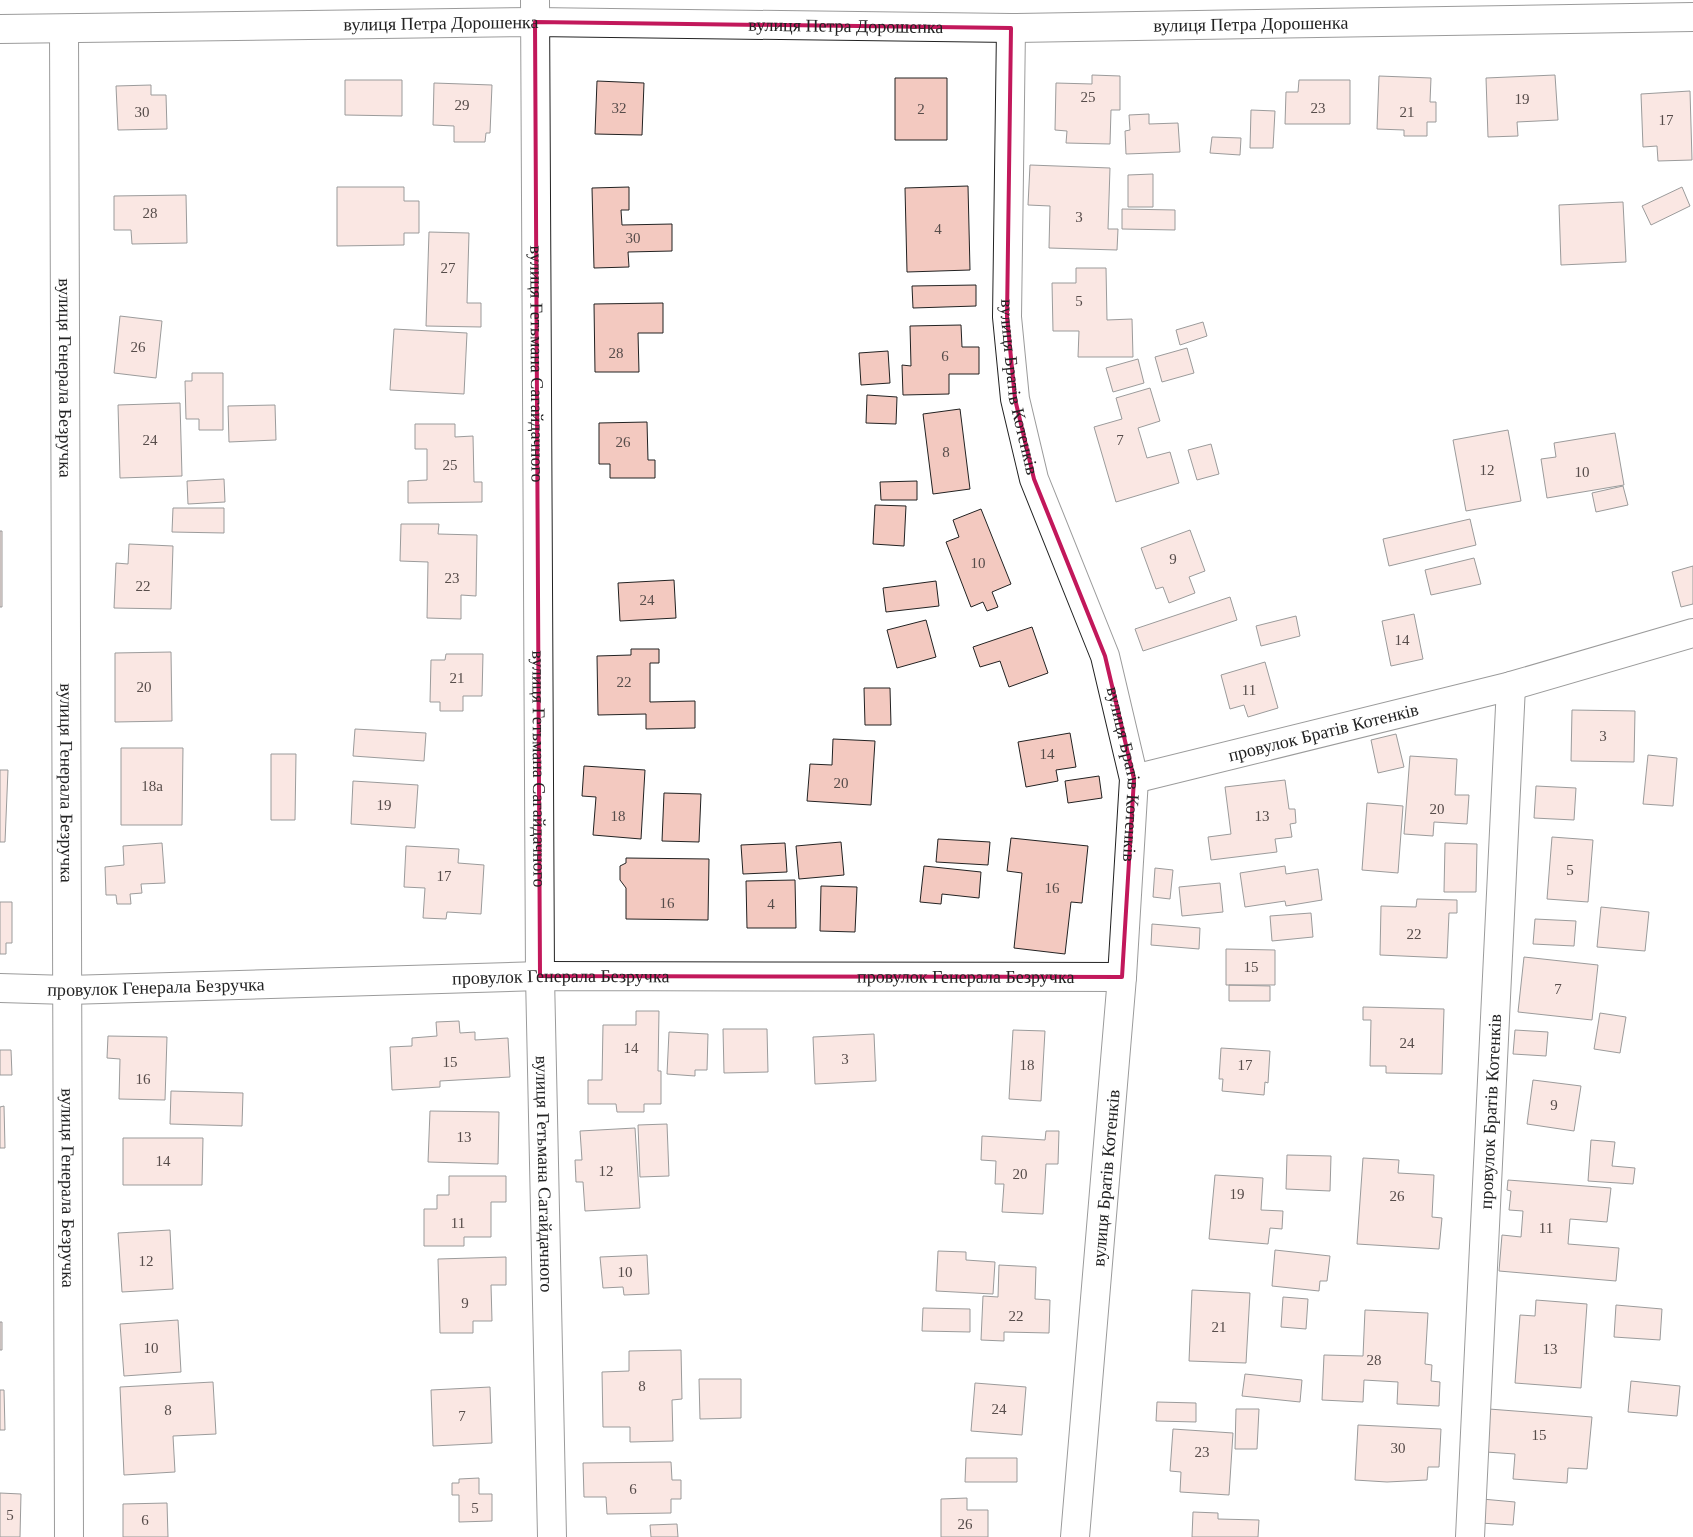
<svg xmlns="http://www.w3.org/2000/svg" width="1693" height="1537" font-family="Georgia,serif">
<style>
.building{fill:#f3c9c0;stroke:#222}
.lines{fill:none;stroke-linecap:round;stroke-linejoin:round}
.street-casing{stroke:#222;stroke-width:30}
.street{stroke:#fff;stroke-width:28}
.marked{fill:none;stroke:#c2185b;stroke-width:4;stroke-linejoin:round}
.labels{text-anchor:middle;stroke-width:4;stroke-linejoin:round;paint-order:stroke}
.number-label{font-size:15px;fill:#564c4a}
.street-label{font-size:18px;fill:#222;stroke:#fff}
</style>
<rect width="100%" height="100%" fill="#fff"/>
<!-- building -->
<path class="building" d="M1092,75l28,1v34h-9l-1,34 -44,-1 1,-12 -12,-1 1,-47 36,1z
M1555,75l3,45 -41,2 1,14 -30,1 -2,-59z
M1379,76l52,2 -1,24h6v20h-9v14h-23v-6l-27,-1z
M895,78h52v62h-52z
M345,80h57v36l-57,-1z
M1299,80h51v44h-65l1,-32h12z
M597,81l47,2 -2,52 -47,-1z
M434,83l58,2 -2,48h-4l-1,9h-31v-16l-21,-1z
M151,85v10h15l1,34 -49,1 -2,-44z
M1690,91l2,69 -34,1 -1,-15 -14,1 -2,-53z
M1251,110l24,1 -2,37h-23z
M1149,114v10l29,-1 2,29 -54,2 -1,-23 5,-1 -1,-15z
M1212,137l29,1 -1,17 -30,-2z
M1030,165l80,3 -2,61h10l-1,21 -68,-2 1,-42 -22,-1z
M1153,174v33h-25v-32z
M968,186l2,84 -63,2 -2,-84z
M337,187h67v14h15v32h-15v12l-67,1z
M629,187v23h-8l1,15 50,-1v27l-44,1 1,15 -35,1 -2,-80z
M1682,187l8,19 -39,19 -9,-19z
M186,195l1,48 -55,1 -1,-14h-17v-34z
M1623,202l3,60 -65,3 -2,-60z
M1122,209l53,1v20l-53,-1z
M429,232l40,1 -2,70h14v24l-55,-1z
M1076,268h30l1,52 25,-1 1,38h-55l1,-26h-26l-1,-48h24z
M976,285v21l-63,2 -1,-22z
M663,303v30h-25l1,39h-44l-1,-68z
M120,316l42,5 -6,57 -42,-5z
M1203,322l4,14 -27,9 -4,-15z
M961,325l1,22h17v27h-30v20l-46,1 -1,-30 9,1 -1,-40z
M394,329l73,4 -3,61 -74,-4z
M1187,348l7,25 -32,9 -7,-25z
M888,351l2,32 -29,2 -2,-32z
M1138,359l6,24 -31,9 -7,-24z
M192,373h31v57h-24v-11h-13l-1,-38h7z
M1150,388l10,33 -22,7 9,30 23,-6 9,31 -63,19 -22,-75 28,-8 -6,-21z
M867,395l30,2 -1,27 -30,-1z
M180,403l2,73 -62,2 -2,-73z
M275,405l1,35 -47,2 -1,-36z
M960,409l10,80 -37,5 -10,-80z
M647,422l1,38h7v18h-45v-14h-11v-41z
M415,424h40v13l18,-1 1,46h8v20l-74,1v-22l19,-1v-31h-12z
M1508,430l13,71 -55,10 -13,-71z
M1615,433l9,52 -77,13 -6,-39 15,-2 -2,-14z
M1211,444l8,30 -22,6 -9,-30z
M224,479l1,23 -37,2 -1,-23z
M917,481v19h-36l-1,-18z
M1623,486l5,19 -32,7 -4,-19z
M875,505l31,1 -2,40 -31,-2z
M173,508h51v25l-52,-1z
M981,509l30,75 -19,8 6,15 -11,4 -4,-9 -12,5 -25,-65 13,-5 -6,-17z
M1470,519l6,26 -87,21 -6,-27z
M401,524h38l-1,10 39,1 -1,61 -15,-1v24l-34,-1 1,-56 -28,-1z
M1190,530l15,41 -16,6 6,16 -26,10 -6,-16 -7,2 -15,-41z
M0,531h2v76h-2z
M129,544l44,2 -2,63 -57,-1 2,-45 12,1z
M1474,558l7,26 -50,11 -6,-25z
M1693,566v38l-12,3 -9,-35z
M674,580l2,38 -56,3 -2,-38z
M936,581l3,25 -53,6 -3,-24z
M1230,597l7,23 -94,31 -8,-22z
M1414,614l9,45 -32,7 -9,-45z
M1296,616l4,20 -39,10 -5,-20z
M926,620l10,37 -39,11 -10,-38z
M1032,627l16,46 -39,14 -9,-26 -20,6 -7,-20z
M631,649h28v14h-9v39l45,-1v27l-49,1v-15l-48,1 -1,-59 34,-1z
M171,652l1,69 -57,1v-69z
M446,654h37l-1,42h-19v15h-23v-9h-10l1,-42h14z
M1265,662l13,46 -30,9 -4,-12 -14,4 -9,-34z
M864,688h26l1,37h-26z
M1572,710l63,1 -1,51 -63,-1z
M355,729l71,4 -2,28 -71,-5z
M1070,733l6,34 -20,3 2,11 -32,6 -8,-45z
M1396,734l8,33 -26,6 -7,-33z
M833,739l42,2 -4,64 -64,-4 3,-37 22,1z
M121,748h62l-1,77h-61z
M271,754h25l-1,66h-24z
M1648,755l29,3 -4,48 -30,-2z
M1410,756l47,3 -2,36h14l-2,29 -33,-2 -1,14 -29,-2z
M584,766l61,4 -4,69 -48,-4 3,-38 -14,-1z
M0,770h8l-3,72h-5z
M1099,776l3,22 -34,5 -3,-22z
M1285,780l4,29h6l1,14 -6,1 2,13 -17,2 2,13 -66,8 -3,-23 23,-3 -6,-47z
M353,781l65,4 -3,43 -64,-4z
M1536,786l40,2 -2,32 -40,-2z
M664,793l37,1 -2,48 -37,-1z
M1367,803l36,3 -5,67 -36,-3z
M1552,837l41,3 -5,62 -41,-3z
M1011,838l77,8 -6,57 -11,-1 -6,52 -51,-6 8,-75 -15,-2z
M938,839l52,3 -2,23 -52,-3z
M841,842l3,33 -45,4 -3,-33z
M162,843l3,40 -24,1 1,9 -12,1 1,10h-14l-1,-9h-10l-1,-28 19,-2 -1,-19z
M785,843l2,29 -44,2 -2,-29z
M1445,843l32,1 -1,48h-32z
M406,846l53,3 -1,14 26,2 -3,49 -34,-2 -1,7 -23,-1 2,-30 -21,-1z
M626,858l83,1 -1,61 -82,-1v-31l-6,-8v-14l6,-3z
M924,866l57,6 -2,26 -37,-4 -1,10 -21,-2z
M1285,866l1,8 32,-5 4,31 -36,6 -1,-5 -40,6 -5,-34z
M1155,868l18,2 -3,29 -17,-2z
M795,880l1,48h-49l-1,-47z
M1220,883l3,29 -41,4 -3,-29z
M821,886l36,1 -2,45 -35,-1z
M1417,899l40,1v13h-8l-2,45 -67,-3 1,-49 35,1z
M0,902h12v41h-6v11h-6z
M1601,907l48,5 -4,39 -48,-4z
M1311,913l2,24 -41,4 -2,-25z
M1535,919l41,2 -2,25 -41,-2z
M1152,924l48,4 -1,21 -48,-4z
M1226,949l49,1v35h-49z
M1524,957l74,8 -6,55 -74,-8z
M1229,985l41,1v15h-41z
M1363,1007l81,2 -2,65 -56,-1v-7h-16l1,-46h-8z
M636,1011h23l-1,60h3v33h-17v8h-27l-1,-8h-28v-24h14l1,-55h33z
M1600,1013l26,4 -6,36 -26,-4z
M459,1021l1,12 15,-1v8l33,-2 2,39 -70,4v6l-48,3 -2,-43 22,-1v-8l25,-2 -1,-14z
M723,1029h44l1,43 -44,1z
M1013,1030l32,1 -4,70 -32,-2z
M1515,1030l33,2 -2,24 -33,-2z
M669,1032l39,2 -1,36h-12v6l-28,-2z
M874,1034l2,47 -61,3 -2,-47z
M108,1036l59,1 -2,63 -46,-1 1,-40 -13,-1z
M1221,1048l49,3 -2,32 -3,-1 -1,13 -42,-4 1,-12h-4z
M0,1050h11l1,25h-12z
M1533,1080l48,6 -7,45 -47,-7z
M171,1091l72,2 -1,33 -72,-2z
M4,1106l1,42h-5v-41z
M430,1111l69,1 -1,52 -70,-2z
M667,1124l2,52 -29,1 -2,-52z
M635,1128l5,80 -55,3 -2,-29h-7l-1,-22h7l-2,-29z
M1046,1131h13l-1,33h-12l-3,50 -41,-2 2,-28h-9l1,-23 -15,-1 1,-24 63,4z
M123,1138h80l-1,47h-79z
M1591,1140l24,2 -3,24 23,2 -2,16 -45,-3z
M1287,1155l44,1 -1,35 -44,-2z
M1363,1158l36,2 -1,13 36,2 -2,42 10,1 -3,31 -82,-5z
M1215,1175l48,3 -2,32 22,1 -1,18 -12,-1 -2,16 -59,-5z
M449,1176h57v26h-15v35h-27v9h-40v-37h13v-14h12z
M1508,1180l103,8 -4,34 -37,-3 -2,25 51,4 -3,33 -117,-10 3,-36 19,2 2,-26 -14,-1 2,-19 -4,-1z
M170,1230l3,59 -51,3 -4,-59z
M1275,1250l55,6 -3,25h-7l-1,10 -47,-5z
M938,1251l28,1v8l29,2 -2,32 -57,-3z
M647,1255l2,39 -25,1 -1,-8 -20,1 -3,-31z
M506,1257v28h-15l1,36h-19v12h-33l-2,-74z
M999,1265l37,2 -1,32 15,1 -1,33 -45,-1v9l-23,-1 2,-44 15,1z
M1192,1290l58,3 -4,70 -57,-2z
M1283,1297l25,2 -2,30 -25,-2z
M1536,1300l51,4 -6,84 -66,-5 5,-68 15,1z
M1616,1305l46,4 -2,31 -46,-3z
M923,1308l47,1v23l-48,-1z
M1365,1310l63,3 -3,51 7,1 -1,16 9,1 -1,24 -42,-2 1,-22 -34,-2 -1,22 -41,-2 2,-45 39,1z
M178,1320l3,52 -57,4 -4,-52z
M0,1322h2v28h-2z
M681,1350l1,49 -10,1 1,41 -43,1v-15h-27l-1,-55 27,-1v-20z
M1245,1374l57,6 -2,22 -58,-6z
M699,1379h42v39l-41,1z
M1631,1381l49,5 -3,30 -49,-4z
M213,1382l3,52 -43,2 2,36 -51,3 -4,-88z
M975,1383l51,4 -4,48 -51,-4z
M490,1387l2,56 -59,3 -2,-56z
M0,1390h4l1,40h-5z
M1157,1402l39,1v19l-40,-1z
M1236,1409h23l-2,40h-22z
M1489,1409l103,8 -5,52 -19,-1 -1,15 -54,-4 2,-25 -29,-2z
M1358,1425l83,4 -2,38h-11l-1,13 -40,2 -32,-2z
M1173,1429l60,4 -4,62 -49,-3 1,-20 -11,-1z
M966,1458h51v24h-52z
M671,1462l1,18h9v19h-10v14l-64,1 -1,-17h-22l-1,-34z
M479,1478v16h13v27l-33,1v-27h-7v-12h7v-4z
M0,1493l21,1 -1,43h-20z
M967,1498v12h21v27h-47v-38z
M1482,1499l33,3 -2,23 -33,-2z
M167,1503l1,34h-45v-33z
M1193,1512l25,1v6l41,1 -1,17h-66z
M677,1524l1,13h-27l-1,-12z"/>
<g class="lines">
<defs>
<g id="street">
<path id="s1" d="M535,0l5,976 12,561"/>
<path id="s2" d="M1011,28l-4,289 8,82 19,80 71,177 29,123 -12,198 -47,560"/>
<path id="s3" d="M0,29l535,-7 476,6 682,-11"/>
<path id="s4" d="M64,29l5,1508"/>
<path id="s5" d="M1134,779l377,-93 182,-53"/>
<path id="s6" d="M0,988l68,2 472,-14 582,1"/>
<path id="s7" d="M1470,1537l41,-851"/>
</g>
</defs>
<!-- street casing -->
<use href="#street" class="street-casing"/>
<!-- street -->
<use href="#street" class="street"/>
</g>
<!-- marked area -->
<path d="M0 0H1693V1537H0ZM535,22l476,6 -4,289 8,82 19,80 71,177 29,123 -12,198 -582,-1z" fill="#fff" fill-opacity=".55" fill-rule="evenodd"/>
<path class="marked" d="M535,22l476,6 -4,289 8,82 19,80 71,177 29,123 -12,198 -582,-1z"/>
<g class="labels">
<!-- number labels -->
<g class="number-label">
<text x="1088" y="102">25</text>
<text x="1522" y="104">19</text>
<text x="462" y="110">29</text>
<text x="619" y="113">32</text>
<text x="1318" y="113">23</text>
<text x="921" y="114">2</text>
<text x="142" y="117">30</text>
<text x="1407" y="117">21</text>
<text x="1666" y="125">17</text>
<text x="150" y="218">28</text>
<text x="1079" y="222">3</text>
<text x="938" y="234">4</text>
<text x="633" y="243">30</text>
<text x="448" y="273">27</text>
<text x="1079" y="306">5</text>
<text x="138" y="352">26</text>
<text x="616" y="358">28</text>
<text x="945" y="361">6</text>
<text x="150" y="445">24</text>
<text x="1120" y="445">7</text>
<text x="623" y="447">26</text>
<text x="946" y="457">8</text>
<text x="450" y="470">25</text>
<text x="1487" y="475">12</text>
<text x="1582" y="477">10</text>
<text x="1173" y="564">9</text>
<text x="978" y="568">10</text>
<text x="452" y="583">23</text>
<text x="143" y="591">22</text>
<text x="647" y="605">24</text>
<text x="1402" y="645">14</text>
<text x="457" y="683">21</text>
<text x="624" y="687">22</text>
<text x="144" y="692">20</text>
<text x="1249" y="695">11</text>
<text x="1603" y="741">3</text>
<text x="1047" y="759">14</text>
<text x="841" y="788">20</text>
<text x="152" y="791">18а</text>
<text x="384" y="810">19</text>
<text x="1437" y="814">20</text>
<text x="618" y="821">18</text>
<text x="1262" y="821">13</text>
<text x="1570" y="875">5</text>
<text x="444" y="881">17</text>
<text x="1052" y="893">16</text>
<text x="667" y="908">16</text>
<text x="771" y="909">4</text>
<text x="1414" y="939">22</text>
<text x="1251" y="972">15</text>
<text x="1558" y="994">7</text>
<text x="1407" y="1048">24</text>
<text x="631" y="1053">14</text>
<text x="845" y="1064">3</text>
<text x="450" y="1067">15</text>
<text x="1027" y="1070">18</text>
<text x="1245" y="1070">17</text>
<text x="143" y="1084">16</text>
<text x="1554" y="1110">9</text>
<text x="464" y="1142">13</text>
<text x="163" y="1166">14</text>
<text x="606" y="1176">12</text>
<text x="1020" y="1179">20</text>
<text x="1237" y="1199">19</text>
<text x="1397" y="1201">26</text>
<text x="458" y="1228">11</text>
<text x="1546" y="1233">11</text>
<text x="146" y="1266">12</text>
<text x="625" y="1277">10</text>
<text x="465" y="1308">9</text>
<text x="1016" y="1321">22</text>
<text x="1219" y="1332">21</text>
<text x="151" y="1353">10</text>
<text x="1550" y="1354">13</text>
<text x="1374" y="1365">28</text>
<text x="642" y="1391">8</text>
<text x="999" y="1414">24</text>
<text x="168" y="1415">8</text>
<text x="462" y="1421">7</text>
<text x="1539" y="1440">15</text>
<text x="1398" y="1453">30</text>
<text x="1202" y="1457">23</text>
<text x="633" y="1494">6</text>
<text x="475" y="1513">5</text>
<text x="10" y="1520">5</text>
<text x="145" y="1525">6</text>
<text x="965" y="1529">26</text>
</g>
<!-- street labels -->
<g class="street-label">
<text dy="6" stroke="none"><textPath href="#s3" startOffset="441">вулиця Петра Дорошенка</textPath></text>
<text dy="6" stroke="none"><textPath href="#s3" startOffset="1251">вулиця Петра Дорошенка</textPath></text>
<text dy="6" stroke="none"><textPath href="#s3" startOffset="846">вулиця Петра Дорошенка</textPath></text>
<text dy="6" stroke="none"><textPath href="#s1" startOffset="364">вулиця Гетьмана Сагайдачного</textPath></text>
<text dy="6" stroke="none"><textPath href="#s4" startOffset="349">вулиця Генерала Безручка</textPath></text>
<text dy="6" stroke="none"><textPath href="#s2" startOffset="360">вулиця Братів Котенків</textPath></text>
<text dy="6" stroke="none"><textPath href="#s5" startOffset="195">провулок Братів Котенків</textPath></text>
<text dy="6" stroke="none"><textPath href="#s1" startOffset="769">вулиця Гетьмана Сагайдачного</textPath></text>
<text dy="6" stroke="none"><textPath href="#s2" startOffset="765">вулиця Братів Котенків</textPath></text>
<text dy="6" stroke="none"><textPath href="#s4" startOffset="754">вулиця Генерала Безручка</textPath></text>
<text dy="6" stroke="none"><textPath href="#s6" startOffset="561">провулок Генерала Безручка</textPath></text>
<text dy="6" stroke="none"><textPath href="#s6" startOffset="966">провулок Генерала Безручка</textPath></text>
<text dy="6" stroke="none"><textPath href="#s6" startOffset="156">провулок Генерала Безручка</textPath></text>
<text dy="6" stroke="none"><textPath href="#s7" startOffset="426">провулок Братів Котенків</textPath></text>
<text dy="6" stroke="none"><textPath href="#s1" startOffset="1174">вулиця Гетьмана Сагайдачного</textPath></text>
<text transform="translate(1106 1178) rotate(-85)" y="6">вулиця Братів Котенків</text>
<text dy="6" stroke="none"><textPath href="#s4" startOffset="1159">вулиця Генерала Безручка</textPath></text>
</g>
</g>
</svg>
